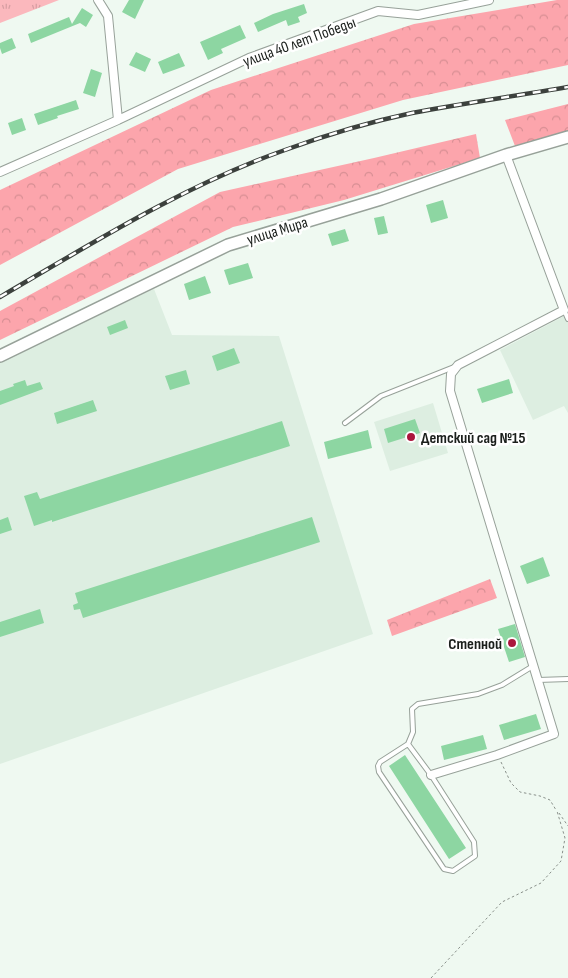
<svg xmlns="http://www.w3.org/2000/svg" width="568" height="978" font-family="'Sofia Sans Condensed',sans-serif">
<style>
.built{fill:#ddeee1}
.grass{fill:url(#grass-tufts)}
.forest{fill:url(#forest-crowns)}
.building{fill:#8dd6a2}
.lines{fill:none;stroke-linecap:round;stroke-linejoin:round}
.lane-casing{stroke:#97a199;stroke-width:6}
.street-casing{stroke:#97a199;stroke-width:10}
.secondary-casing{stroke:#97a199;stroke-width:14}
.path{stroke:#8a918b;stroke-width:1;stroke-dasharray:2.5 2.5;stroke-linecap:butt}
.lane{stroke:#fff;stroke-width:4}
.street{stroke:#fff;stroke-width:8}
.secondary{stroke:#fff;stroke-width:11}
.rail-casing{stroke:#3c413d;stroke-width:4.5}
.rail{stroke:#fff;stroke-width:2.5;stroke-dasharray:8;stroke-linecap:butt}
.poi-dot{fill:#ab163d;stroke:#fff;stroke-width:2}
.labels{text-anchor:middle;stroke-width:5;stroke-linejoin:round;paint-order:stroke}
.street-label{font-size:16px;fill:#1b1f1c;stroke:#fff}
.poi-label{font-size:16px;font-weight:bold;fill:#1b1f1c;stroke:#fff;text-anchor:start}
</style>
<defs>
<pattern id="grass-tufts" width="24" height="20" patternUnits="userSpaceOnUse" patternTransform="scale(1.25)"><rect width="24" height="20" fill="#fbb8bd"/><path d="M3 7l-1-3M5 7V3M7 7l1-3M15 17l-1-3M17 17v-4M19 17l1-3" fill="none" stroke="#d79ea2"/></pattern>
<pattern id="forest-crowns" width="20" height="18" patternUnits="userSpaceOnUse" patternTransform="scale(1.25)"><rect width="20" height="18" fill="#fca5ac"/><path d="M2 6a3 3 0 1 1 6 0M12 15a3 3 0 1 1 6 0" fill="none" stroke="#d78e93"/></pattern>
</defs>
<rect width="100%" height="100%" fill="#eff9f1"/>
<!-- built -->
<path class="built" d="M154,289l18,46 107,1 94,298 -373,130v-402z
M568,314v99l-4,-7 -31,14 -33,-70z
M433,403l15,50 -58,18 -16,-49z"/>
<!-- grass -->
<path class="grass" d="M0,0h59l-59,23z"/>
<!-- forest -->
<path class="forest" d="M557,0h11v65l-165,35 -225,69 -178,96v-75l211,-100 203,-66z
M568,104v27l-53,15 -10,-26z
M476,134l4,24 -136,42 -111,27 -233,113v-29l220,-119 154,-34z
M490,579l7,19 -105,38 -5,-16z"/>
<!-- building -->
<path class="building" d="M129,0h15l-9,19 -13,-7z
M304,4l3,9 -9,4 2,5 -12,4 -2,-6 -28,12 -4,-9 19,-9z
M82,8l11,7 -7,12 -6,-4 -49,20 -3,-9 41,-17 3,7z
M240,25l6,13 -25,11 2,4 -15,7 -8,-18z
M12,38l4,10 -14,6 -2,-6v-5z
M136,52l15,7 -6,13 -16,-7z
M179,53l6,13 -22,8 -5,-12z
M91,69l11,4 -7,24 -12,-4z
M76,100l3,9 -22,7 1,2 -20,7 -4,-11z
M22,118l4,12 -14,5 -4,-12z
M443,200l5,18 -17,5 -5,-18z
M384,216l4,17 -10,2 -4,-17z
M345,229l4,12 -17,5 -4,-12z
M248,263l5,15 -24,7 -5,-15z
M205,276l6,17 -22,7 -5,-16z
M125,320l3,8 -18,7 -3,-8z
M234,348l6,15 -23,8 -5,-15z
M186,370l4,14 -20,6 -5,-14z
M509,379l4,14 -31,10 -5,-14z
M25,380l2,6 13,-4 3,7 -43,16v-14l14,-5 -1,-2z
M93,400l4,11 -40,13 -3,-11z
M415,419l5,14 -32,10 -4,-14z
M282,421l8,25 -238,76v-2l-18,6 -10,-30 13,-4 3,7z
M368,430l4,18 -44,11 -4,-17z
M8,517l4,13 -12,4v-14z
M312,517l8,25 -237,76 -3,-9 -6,1 -1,-5 5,-2 -3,-10z
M543,557l7,19 -23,8 -7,-18z
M40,609l4,14 -44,14v-15z
M515,624l10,33 -16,5 -11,-33z
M536,714l5,15 -37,11 -5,-15z
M483,735l4,14 -43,11 -3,-14z
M405,755l61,93 -17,11 -60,-93z"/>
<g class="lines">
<defs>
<path id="lane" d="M564,310l4,9
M345,423l36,-27 73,-29
M538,680l30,-1
M408,744l23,31 43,67 1,14 -22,15 -9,-2 -65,-97 -1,-6 2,-4 28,-18 5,-12 -1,-23 6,-5 60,-10 24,-9 31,-19"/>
<path id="street" d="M118,120l131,-62 129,-47 40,4 71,-15
M0,172l118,-52 -10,-104 -10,-16
M431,775l66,-20 57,-21 -104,-343 1,-17 7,-9 106,-55 -58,-155"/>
<path id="secondary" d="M0,356l228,-111 153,-46 125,-44 62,-18"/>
</defs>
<!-- lane casing -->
<use href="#lane" class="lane-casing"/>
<!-- street casing -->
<use href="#street" class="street-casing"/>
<!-- secondary casing -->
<use href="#secondary" class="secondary-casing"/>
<!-- path -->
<path class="path" d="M501,762l10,21 9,9 20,4 10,4 6,10
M559,813l9,13
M431,978l71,-76 39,-19 20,-22 4,-23 -8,-27"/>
<!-- lane -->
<use href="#lane" class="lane"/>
<!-- street -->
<use href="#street" class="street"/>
<!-- secondary -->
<use href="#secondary" class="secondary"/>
<defs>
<path id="rail" d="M0,297c91,-53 185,-112 285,-147 41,-15 84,-28 127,-37 52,-10 104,-17 156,-26"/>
</defs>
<!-- rail casing -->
<use href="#rail" class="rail-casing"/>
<!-- rail -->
<use href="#rail" class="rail"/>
</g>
<!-- markers -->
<g class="poi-dot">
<circle cx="411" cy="437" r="5"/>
<circle cx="512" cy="643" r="5"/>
</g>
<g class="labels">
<!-- street labels -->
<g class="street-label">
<text transform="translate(299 41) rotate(-20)" y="6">улица 40 лет Победы</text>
<text transform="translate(277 230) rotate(-17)" y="6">улица Мира</text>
</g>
<!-- poi labels -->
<g class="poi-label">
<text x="421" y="443">Детский сад №15</text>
<text x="502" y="649" text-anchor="end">Степной</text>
</g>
</g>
</svg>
